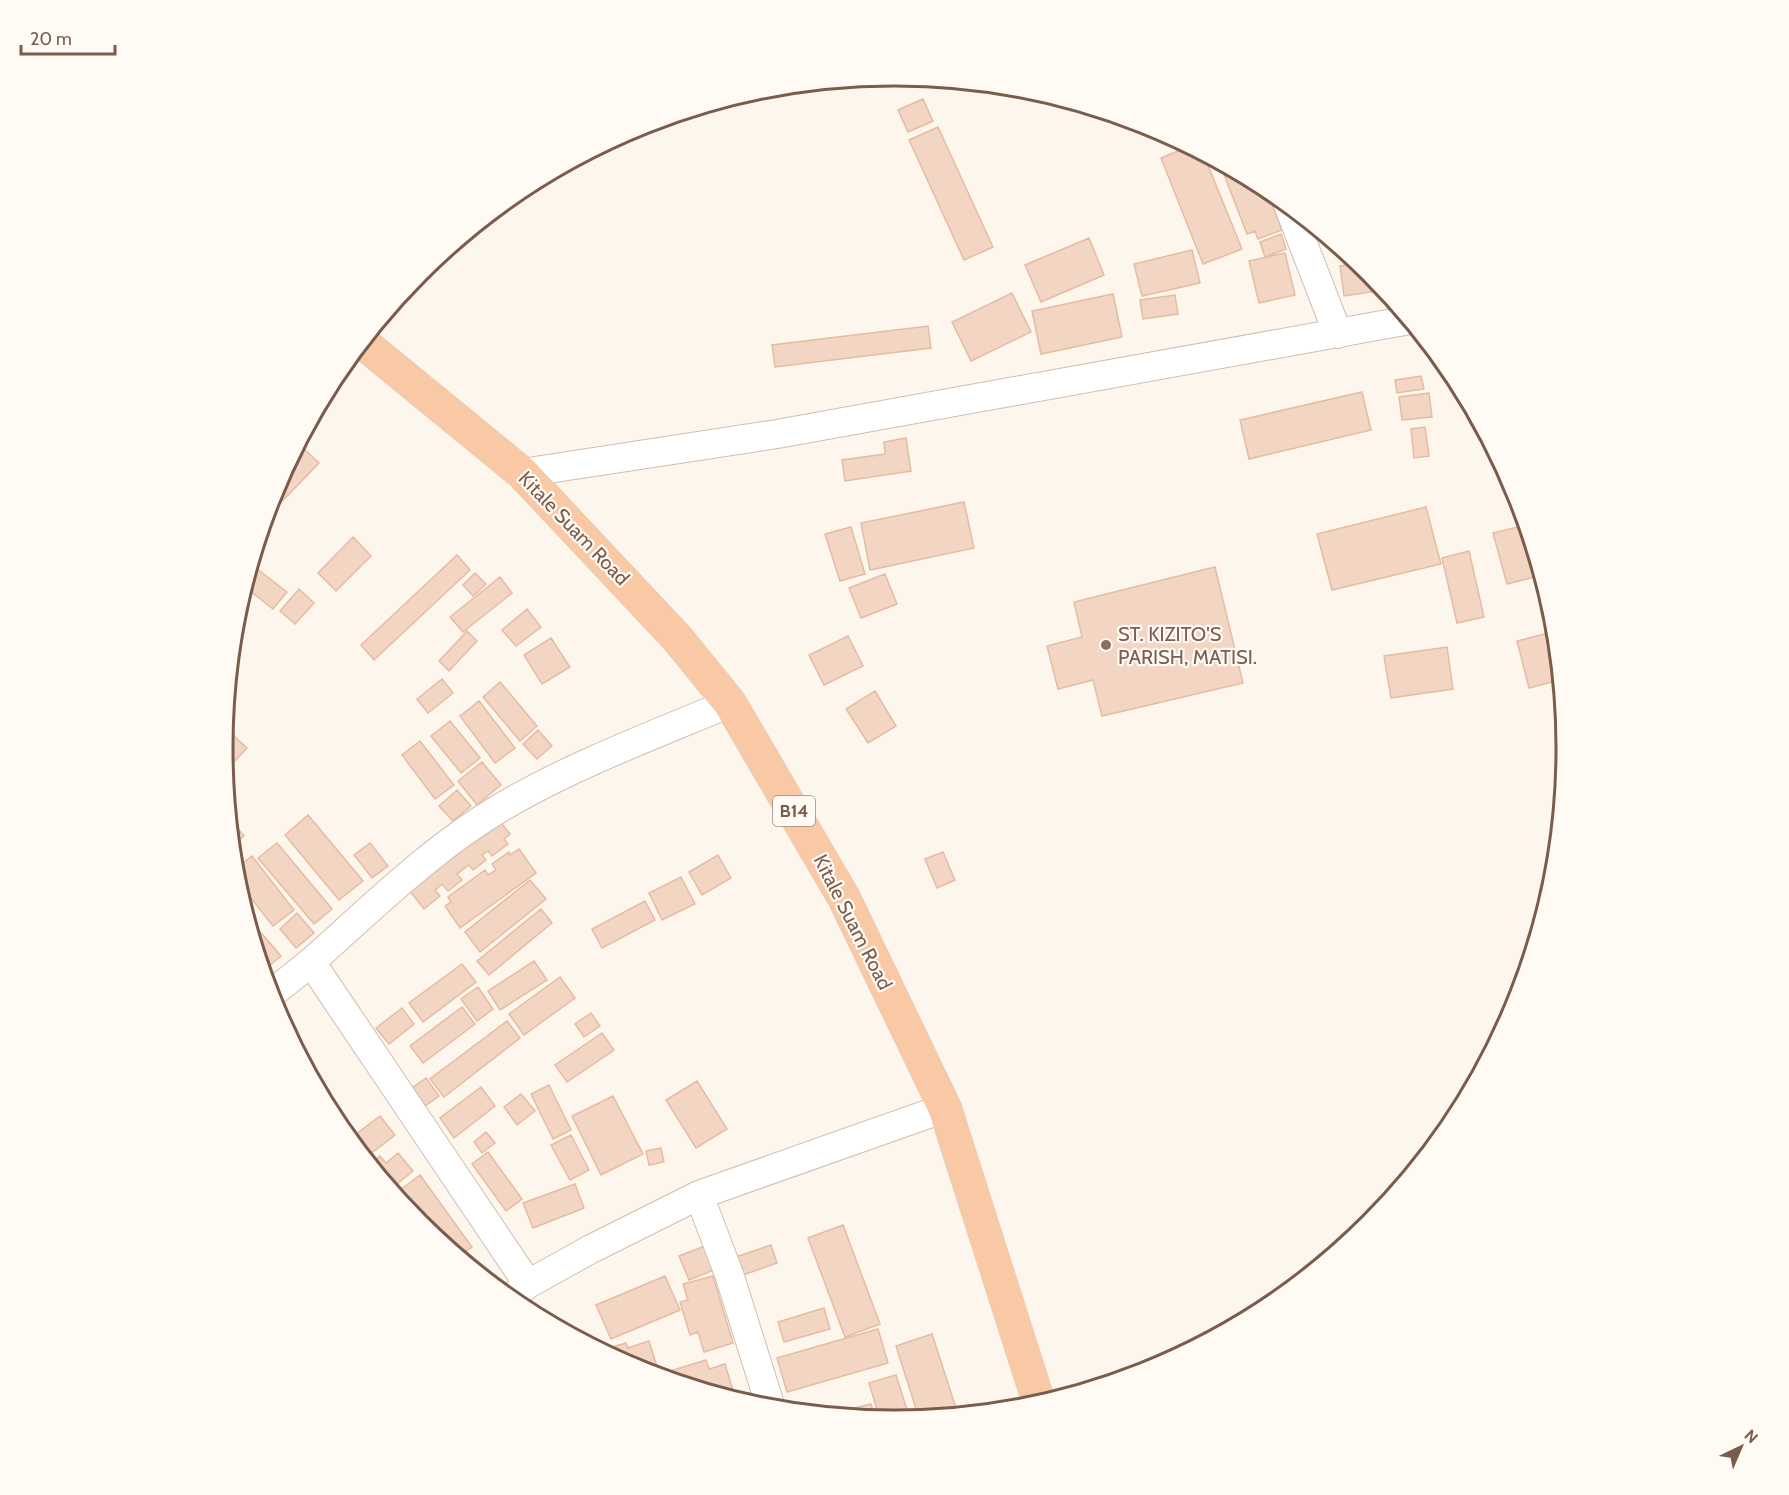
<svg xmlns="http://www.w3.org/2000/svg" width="1789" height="1495" font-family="Cabin,sans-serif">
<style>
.building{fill:#f3d5c3;stroke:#e6bba3;stroke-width:1.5}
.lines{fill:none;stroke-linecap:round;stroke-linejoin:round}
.minor-casing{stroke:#d1beb0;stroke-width:30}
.trunk-casing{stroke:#dad1cd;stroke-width:34}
.minor{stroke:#fff;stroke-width:28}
.trunk{stroke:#f9c8a4;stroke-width:33}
.education-dot{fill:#8d6e63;stroke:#fffaf3;stroke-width:2}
.labels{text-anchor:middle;stroke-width:4.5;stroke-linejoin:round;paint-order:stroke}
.shield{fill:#fffaf3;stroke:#a28b7f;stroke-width:1.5}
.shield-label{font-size:18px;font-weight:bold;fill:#7a5c4d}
.street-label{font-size:20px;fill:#7a5c4d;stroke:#fffaf3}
.education-label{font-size:20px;fill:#785e54;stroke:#fffaf3;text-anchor:start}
.rim{fill:none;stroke:#7a5c4d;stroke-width:3}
</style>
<rect width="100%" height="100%" fill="#fdf6ec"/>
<!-- building -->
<path class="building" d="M923,99l10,22 -25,11 -10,-22z
M938,127l55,120 -29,13 -55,-120z
M1190,146l13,7 39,96 -39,15 -42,-106z
M1220,164l45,22 17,44 -24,9 -3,-8 -8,3z
M1281,234l5,15 -21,8 -5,-15z
M1089,238l15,37 -63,27 -16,-37z
M1192,250l8,33 -58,13 -8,-32z
M1285,253l10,42 -36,8 -10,-42z
M1360,263l10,9 15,18 -41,6 -4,-30z
M1012,293l19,39 -60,29 -19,-39z
M1113,294l9,43 -81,17 -9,-43z
M1175,295l3,19 -35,5 -3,-19z
M928,326l3,22 -156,19 -3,-22z
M1421,376l3,13 -27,4 -2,-13z
M1362,392l9,38 -122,29 -9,-39z
M1429,393l3,24 -30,3 -3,-23z
M1425,427l4,29 -15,2 -3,-29z
M906,438l5,33 -66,10 -3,-21 43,-6 -1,-12z
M298,443l21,20 -55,57 9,-30z
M964,502l10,46 -104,22 -9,-47z
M1426,507l15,57 -109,26 -15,-56z
M1526,525l16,50 -35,9 -14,-51z
M851,527l14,47 -25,7 -15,-47z
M353,537l18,19 -35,35 -18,-18z
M1469,551l15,66 -27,6 -15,-65z
M457,555l13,15 -96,90 -13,-15z
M251,564l36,28 -14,17 -29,-23z
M1215,567l28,116 -141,33 -9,-36 -35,9 -11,-43 35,-9 -8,-35z
M475,573l11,11 -13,12 -10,-11z
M885,574l12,30 -36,14 -12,-30z
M500,577l12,16 -49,39 -13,-15z
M299,589l15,14 -19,21 -15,-13z
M527,609l14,18 -25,19 -14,-16z
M467,631l10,10 -28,30 -10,-10z
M1556,631l4,49 -31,8 -12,-47z
M848,636l15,30 -39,19 -15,-30z
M551,638l19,29 -28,17 -18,-29z
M1447,647l6,42 -62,9 -7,-42z
M442,679l11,14 -25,20 -11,-14z
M500,682l37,44 -17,15 -37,-44z
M875,691l21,35 -28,17 -22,-34z
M479,701l36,47 -20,15 -35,-47z
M450,721l30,37 -19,15 -30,-37z
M224,727l23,21 -14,15 -10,-10z
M538,730l14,16 -15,13 -14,-15z
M420,741l34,44 -19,14 -33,-44z
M482,762l19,23 -24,20 -19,-24z
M457,790l14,16 -18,15 -14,-15z
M308,815l55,66 -24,19 -54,-65z
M495,815l15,19 -6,5 4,5 -16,12 -4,-5 -6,4 4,5 -13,10 -4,-5 -12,9 5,6 -14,11 -6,-7 -7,6 5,6 -16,13 -18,-23z
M229,818l15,18 -12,10z
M277,843l55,66 -18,15 -56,-66z
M370,843l18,23 -16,12 -18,-23z
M519,849l17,24 -76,55 -15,-22 6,-4 -3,-5 37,-27 3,5 8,-5 -4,-6 17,-12 1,3z
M943,852l12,28 -18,8 -12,-29z
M718,855l13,23 -29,17 -13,-23z
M252,856l42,54 -21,16 -38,-48 -1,-8z
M681,877l14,27 -33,16 -13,-27z
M530,880l16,19 -66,53 -15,-20z
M645,901l10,19 -53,28 -10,-19z
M541,909l11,14 -63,52 -12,-14z
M297,913l17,20 -18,15 -16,-19z
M246,915l35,41 -18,15z
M534,961l13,19 -47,30 -12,-19z
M462,964l14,18 -53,40 -14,-19z
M560,977l15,21 -51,37 -15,-21z
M478,987l15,22 -16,12 -16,-22z
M462,1007l13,17 -52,39 -13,-17z
M402,1008l12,16 -25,20 -13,-16z
M591,1013l9,13 -16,11 -9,-13z
M507,1021l13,17 -76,59 -14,-18z
M602,1033l12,17 -47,32 -12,-17z
M315,1074l16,21 -7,5 -12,-23z
M426,1078l13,18 -14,10 -13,-18z
M697,1081l30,48 -31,19 -30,-48z
M549,1085l22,45 -18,9 -22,-45z
M481,1087l14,19 -41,32 -14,-20z
M521,1094l14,17 -18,14 -13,-18z
M613,1096l30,58 -42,21 -29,-59z
M380,1116l15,19 -30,23 -15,-19z
M486,1132l9,11 -13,10 -8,-11z
M571,1135l18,35 -19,10 -19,-35z
M661,1148l3,14 -15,3 -3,-14z
M488,1152l34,47 -16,12 -34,-47z
M398,1153l15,18 -22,18 -21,-25 10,-8 6,7z
M420,1175l52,72 -13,9 -40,-33 -24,-29z
M575,1184l9,24 -51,20 -10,-25z
M843,1225l37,99 -35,13 -37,-99z
M710,1244l9,24 -30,12 -10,-24z
M771,1245l6,18 -34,12 -7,-18z
M665,1276l15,34 -69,29 -15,-34z
M713,1276l20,67 -29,9 -6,-20 -8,3 -10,-33 8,-2 -5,-16z
M824,1308l6,21 -46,13 -6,-20z
M878,1329l10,34 -101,29 -10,-34z
M932,1334l26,80 -39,4 -23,-72z
M649,1341l11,35 -23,-7 -26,-14 -2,-7 17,-5 2,5z
M706,1360l3,9 16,-5 9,30 -6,2 -56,-17 -2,-8z
M896,1375l12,38 -28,6 -11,-36z
M758,1391l5,16 -28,-8v-1z
M871,1404l4,14 -44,-4z"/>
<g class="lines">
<defs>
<path id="minor" d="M1288,205l50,129
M522,473l255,-39 633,-114
M270,995l41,-33
M699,1195l31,82 41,131
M528,1284l-217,-322c61,-54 121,-114 191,-155 69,-41 154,-73 228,-104
M511,1298l17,-14 63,-35 108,-54 246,-87"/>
<path id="trunk" d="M362,342l160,131 155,165 53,65 114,195 101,210 94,295"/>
</defs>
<!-- minor casing -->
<use href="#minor" class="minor-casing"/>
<!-- trunk casing -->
<use href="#trunk" class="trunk-casing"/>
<!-- minor -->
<use href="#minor" class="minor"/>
<!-- trunk -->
<use href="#trunk" class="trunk"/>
</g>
<!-- markers -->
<circle class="education-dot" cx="1106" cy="645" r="6"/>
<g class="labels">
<!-- shield labels -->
<rect class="shield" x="773" y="796" width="42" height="30" rx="4.5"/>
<g class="shield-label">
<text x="794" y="817">B14</text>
</g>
<!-- street labels -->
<g class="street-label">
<text transform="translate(574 528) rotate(46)" y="7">Kitale Suam Road</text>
<text transform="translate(853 922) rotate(63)" y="7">Kitale Suam Road</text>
</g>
<!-- education labels -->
<g class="education-label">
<text x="1118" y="641">ST. KIZITO'S<tspan x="1118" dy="23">PARISH, MATISI.</tspan></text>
</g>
</g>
<!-- crop -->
<path d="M0 0H1789V1495H0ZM894 86H895A661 661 0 0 1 1556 747V749A661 661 0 0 1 895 1410H894A661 661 0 0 1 233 749V747A661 661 0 0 1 894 86Z" fill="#fffaf3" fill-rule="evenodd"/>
<path class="rim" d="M894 86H895A661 661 0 0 1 1556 747V749A661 661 0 0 1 895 1410H894A661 661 0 0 1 233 749V747A661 661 0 0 1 894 86Z"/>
<!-- north arrow -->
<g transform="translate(1741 1447) rotate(44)" stroke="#fffaf3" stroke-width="4.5" paint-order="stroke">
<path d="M0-4.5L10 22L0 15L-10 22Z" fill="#7a5c4d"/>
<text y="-9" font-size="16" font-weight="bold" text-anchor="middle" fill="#7a5c4d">N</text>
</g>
<!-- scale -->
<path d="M21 45v9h94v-9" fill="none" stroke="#7a5c4d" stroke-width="3"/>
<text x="30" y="45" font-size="18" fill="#7a5c4d" stroke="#fffaf3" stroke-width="4.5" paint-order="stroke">20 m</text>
</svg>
